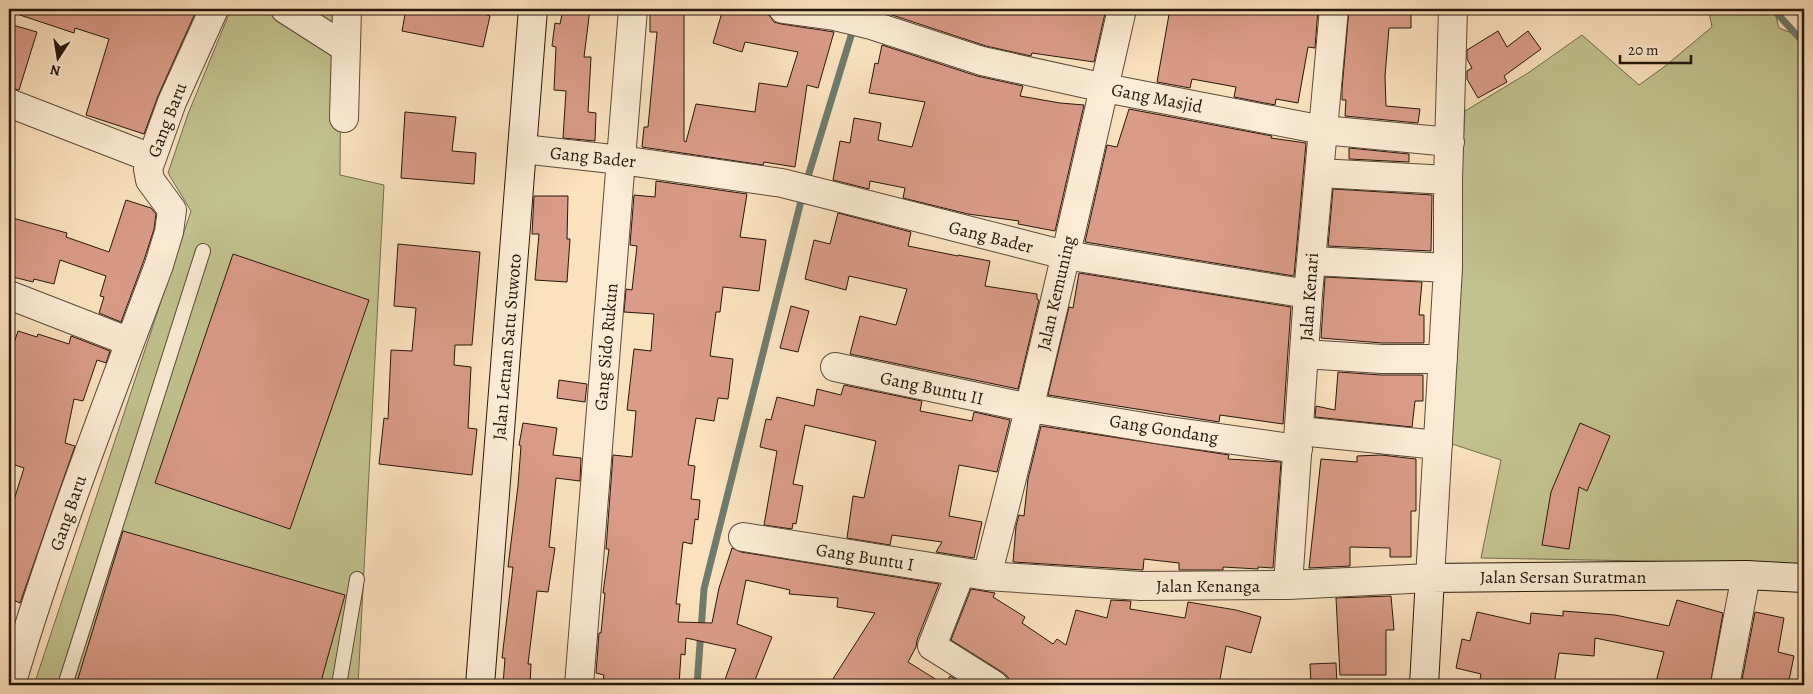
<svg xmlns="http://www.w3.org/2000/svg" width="1813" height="694" font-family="Alegreya,serif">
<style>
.green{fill:#c2c28f;stroke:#746c4e}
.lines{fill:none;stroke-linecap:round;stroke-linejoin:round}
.stream{stroke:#6f7b6d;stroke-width:7}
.building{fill:#da9b89;stroke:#26170c}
.service-casing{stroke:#5b4a39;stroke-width:16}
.minor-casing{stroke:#5b4a39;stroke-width:30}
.secondary-casing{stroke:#26170c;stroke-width:30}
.service{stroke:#fcecd5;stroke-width:14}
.minor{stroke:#fcecd5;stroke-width:28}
.secondary{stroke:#fcecd5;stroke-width:28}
.labels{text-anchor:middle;stroke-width:4;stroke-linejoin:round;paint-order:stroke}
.street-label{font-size:18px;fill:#26170c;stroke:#fcecd5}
</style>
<rect width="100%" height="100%" fill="#fae2bf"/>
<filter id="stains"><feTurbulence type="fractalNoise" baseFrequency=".004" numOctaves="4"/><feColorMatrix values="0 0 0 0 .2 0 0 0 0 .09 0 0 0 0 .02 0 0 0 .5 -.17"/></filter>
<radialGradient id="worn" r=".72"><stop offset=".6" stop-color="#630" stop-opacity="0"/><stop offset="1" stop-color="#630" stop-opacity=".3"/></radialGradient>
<!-- green -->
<path class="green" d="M231,9h110l-1,166 44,10 -26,500h-324l157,-474 -23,-38 20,-59z
M1710,9h64l5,19 25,10v526l-323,-6 20,-98 -55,-18 19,-331 63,-38 54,-38 57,50 25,-18 48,-40 -3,-15z"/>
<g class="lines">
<!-- stream -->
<path class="stream" d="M1773,9l31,34
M806,183l48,-157
M697,685l7,-96 99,-396"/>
</g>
<!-- building -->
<path class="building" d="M12,9h185l-39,87 -14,38 -58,-19 23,-76 -34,-11 -1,5 -63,-21z
M406,9h79l-1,5 6,2 -7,31 -81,-16z
M563,9h27l-6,48h7l-3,55 8,1 -1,28 -32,-3 3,-47 -12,-1 2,-43 -4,-1 3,-23 5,1z
M650,9h34v132l2,1 10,-38 59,8 4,-29 28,4 11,-35 -53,-10 -3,10 -29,-9 10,-34h18l28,6 5,7 7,2 53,8 -16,56 -11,-3 -12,82 -31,-5 -1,3 -121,-18 2,-20h4l9,-95h-7z
M890,9h216l-12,53 -62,-9 -1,3 -45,-10 -97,-32z
M1170,9h148l-3,39 -7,-1 -10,56 -22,-4 -1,6 -41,-8 2,-10 -44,-8 -2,9 -33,-6z
M1349,9h62v19h-22l-4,48 1,30 34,3 -2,14 -73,-7 1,-16h-4v-11z
M9,24l28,8 -18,58 -10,-2z
M1498,31l9,16 21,-16 13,18 -37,27 3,6 -29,16 -11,-19v-8l5,-3 -5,-9v-9z
M882,45l95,31 46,10 -3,10 40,7 24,2 -29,126 -37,-7 1,-3 -51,-7 -65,-16 2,-10 -35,-7 -1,8 -36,-9 7,-39 10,2 4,-25 27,5 -3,17 34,7 13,-45 -56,-9 6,-30 3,1z
M1129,109l143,27 -1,2 35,5 -12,133 -209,-34 22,-97 10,2z
M405,112l51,5 -4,34 24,2 -2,31 -73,-6z
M1349,148l60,6v8l-60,-3z
M656,181l91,13 -7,43 26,3 -7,51 -36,-4 -3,25h-4l-6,44 23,3 -5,40 -10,-1 -4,23 -18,-3 -8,47 7,1 -4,33 9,1 -2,20 -3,-1 -3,25 -9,-2 -7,62h4l-2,18 34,1 7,-35 13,-40 9,4 198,32 -22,56 -1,7 -8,15 37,23 5,-9 15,9h-136l46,-72 -38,-6 1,-9 -49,-4 1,-4 -44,-10 -9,44 35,13 -19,48h-30l13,-36 -50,-11 -1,17 -4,-1 -2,31h-77l2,-10 -8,-2 3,-40h2l4,-40h-2l6,-44h-3l7,-94 19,2 4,-46 -9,-1 7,-61 17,2 3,-37 -30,-2 2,-23 6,1 5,-44 -7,-1 4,-50 21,2z
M1333,189l99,6 -1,56 -103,-5z
M534,196h34l-1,43h3l-3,43 -32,-2 4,-46h-7z
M126,200l25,8 5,6 -2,15 -10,31 -23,62 -22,-9 5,-16 -4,-1 6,-20 -46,-16 -6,24 -20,-5 -1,3 -24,-6v-59l58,16 -1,4 43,15z
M838,213l73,19 -3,14 50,10v-1l32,6 -5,25 52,8v5l2,1 -21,89 -168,-35 10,-38 36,9 11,-36 -58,-13 -3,14 -41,-11 9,-39 16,4z
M398,244l82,8 -8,93h-17l-1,20 17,2 -3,61 9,1 -5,46 -93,-11 5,-46 4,1 3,-69 21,1 4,-43 -22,-2z
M233,254l136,46 -79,229 -135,-46z
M1079,273l212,34 -8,117 -63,-9 -1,7 -171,-27 21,-88 4,1z
M1325,277l97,5 -3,33h5v28h-42l-61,-5z
M791,306l18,5 -11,41 -18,-4z
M18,331l19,6 1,-3 31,10 2,-8 39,15 -4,12 -9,-3 -14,41 -9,-2 -9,44 10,3 -55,157 -11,-5v-82l15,-48 -15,-5v-105z
M1338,372l43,3h42v26h-8l-3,26 -97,-10 1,-11 19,4z
M559,380l28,4 -2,18 -28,-4z
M844,385l78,16 -2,10 52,10 2,-9 36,8 -13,52 -38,-7 -10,51 33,6 -8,36 -38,-6 6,-10 -50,-7 -2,10 -43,-7 6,-42 11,2 12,-57 -71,-16 -12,59 10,2 -7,38 -3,-1 -1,6 -28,-4 13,-74 -17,-4 6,-28 5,1 6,-23 37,9 3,-17 24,6z
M523,423l34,5 -4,27 28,3 -1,23 -24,-3 -7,69 6,1 -7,44 -11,-1 -9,73h3l-1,21h-27l2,-27h-3l11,-91h-5l10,-81 3,-40 -2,-1z
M1580,423l30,13 -23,55 -8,-4 -10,62 -27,-4 9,-53z
M1041,426l188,29 -1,4 53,3 -8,106 -15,-1v2l-35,-2v3h-44v-7l-35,-4 -1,11 -130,-8 3,-36 3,-11 5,1 4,-37z
M1381,455l35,4v52h-5v46h-21v-9l-40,-1v19l-41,2 12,-109 36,3v-6z
M123,531l222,64 -25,90h-244z
M971,589l24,4 -2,4 32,20 -3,6 31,21 4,-5 9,6 10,-35 31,8 4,-18 20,1 -1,8 55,9 3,-16 48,8 25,7 -10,36 -25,-7 -7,39h-209l-2,-8 -6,-5 -51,-32z
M1391,596l3,34h-8v45h-46l-4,-77z
M1677,600l46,13 -13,72h-55l9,-33 -69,-14 -1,18 -35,-3 -5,32h-75l2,-11 -25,-6 6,-29 8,2 7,-29 53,12 1,-11 32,3v-5l52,4 54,11z
M1755,612l29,6 -6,34 16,4 -6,29h-47z
M1336,663l1,22h-26l-1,-21z"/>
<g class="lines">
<defs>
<path id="service" d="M65,685l138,-434
M339,685l18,-106"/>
<path id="minor" d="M285,9l61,39
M783,9l51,7 37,9 111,36 123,27 218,42 127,12
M9,103l142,55
M344,118l3,-109
M523,149l98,11 161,23 283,72 243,39
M1319,173l129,7
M1312,261l136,7
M9,295l121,47
M1304,354l78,5h61
M835,367l195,41 132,22 136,19
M1300,431l138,14
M743,537l244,39 154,10 147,-1 142,-7 18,-310v-88l5,-171
M961,572l-29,74 62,39
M987,576c49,-188 92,-378 135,-567
M1288,585l20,-291 26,-285
M11,685c42,-143 96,-281 148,-420l10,-33 3,-22 -22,-30 -2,-11 24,-67 42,-93
M579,685l54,-676
M1725,685l21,-110"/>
<path id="secondary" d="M480,685l53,-676
M1424,685l6,-107 316,-3 58,3"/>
</defs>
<!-- service casing -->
<use href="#service" class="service-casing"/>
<!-- minor casing -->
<use href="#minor" class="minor-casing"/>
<!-- secondary casing -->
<use href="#secondary" class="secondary-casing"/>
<!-- service -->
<use href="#service" class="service"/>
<!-- minor -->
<use href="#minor" class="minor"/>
<!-- secondary -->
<use href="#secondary" class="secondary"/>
</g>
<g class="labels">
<!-- street labels -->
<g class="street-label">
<text transform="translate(1157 98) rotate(11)" y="6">Gang Masjid</text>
<text transform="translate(167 120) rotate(-69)" y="6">Gang Baru</text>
<text transform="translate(593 157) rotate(6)" y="6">Gang Bader</text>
<text transform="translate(991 237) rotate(14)" y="6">Gang Bader</text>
<text transform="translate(1056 293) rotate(-77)" y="6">Jalan Kemuning</text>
<text transform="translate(1309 297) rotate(-86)" y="6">Jalan Kenari</text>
<text transform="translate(507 347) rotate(-85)" y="6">Jalan Letnan Satu Suwoto</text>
<text transform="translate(606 347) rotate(-85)" y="6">Gang Sido Rukun</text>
<text transform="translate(932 388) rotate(12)" y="6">Gang Buntu II</text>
<text transform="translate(1164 429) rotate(9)" y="6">Gang Gondang</text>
<text transform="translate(68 513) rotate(-71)" y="6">Gang Baru</text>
<text transform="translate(865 557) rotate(9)" y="6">Gang Buntu I</text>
<text x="1563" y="583">Jalan Sersan Suratman</text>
<text x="1208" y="592">Jalan Kenanga</text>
</g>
</g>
<!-- margin -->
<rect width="1813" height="694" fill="none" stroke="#fae2bf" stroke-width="30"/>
<rect x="10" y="10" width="1793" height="674" fill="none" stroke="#26170c" stroke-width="2.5"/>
<rect x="15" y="15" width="1783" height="664" fill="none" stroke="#26170c"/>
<!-- north arrow -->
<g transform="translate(58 58) rotate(192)" stroke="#fcecd5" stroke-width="4" paint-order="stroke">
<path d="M0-4L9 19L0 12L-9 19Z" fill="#26170c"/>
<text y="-8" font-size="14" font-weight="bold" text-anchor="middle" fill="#26170c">N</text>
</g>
<!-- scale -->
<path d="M1620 55v8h71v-8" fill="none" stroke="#26170c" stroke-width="2.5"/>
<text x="1628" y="55" font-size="15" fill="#26170c" stroke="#fcecd5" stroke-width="4" paint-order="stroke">20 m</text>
<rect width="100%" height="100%" filter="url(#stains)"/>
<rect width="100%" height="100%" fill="url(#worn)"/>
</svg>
